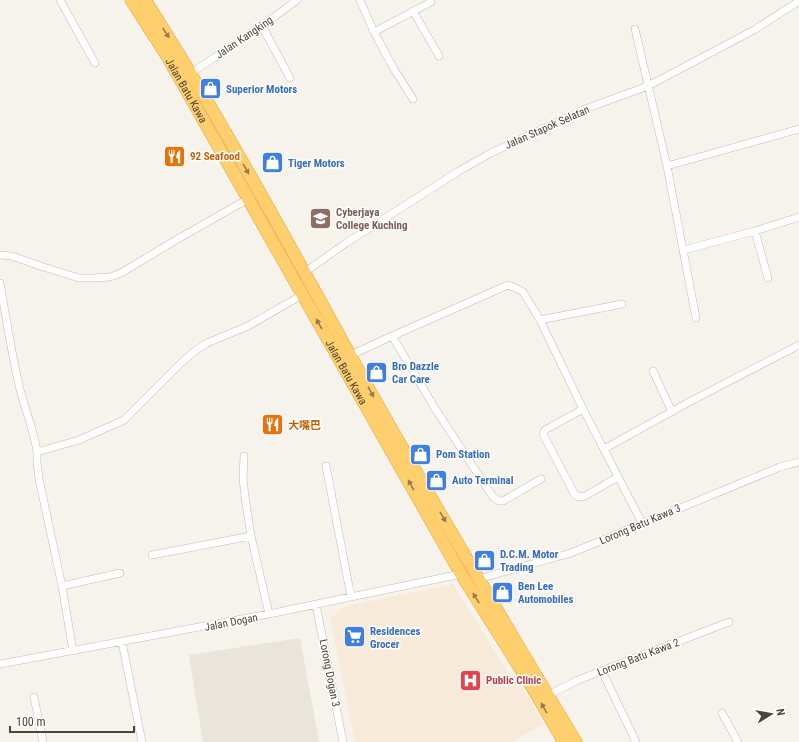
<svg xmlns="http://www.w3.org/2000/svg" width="799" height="742" font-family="'Roboto Condensed','Noto Sans SC',sans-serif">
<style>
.residential{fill:#eae5da}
.commercial{fill:#f7ead8}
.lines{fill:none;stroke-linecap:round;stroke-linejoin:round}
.street-casing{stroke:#c2bbae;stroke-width:8}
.highway-casing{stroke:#e0a43c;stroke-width:13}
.street{stroke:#fff;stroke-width:7}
.highway{stroke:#ffcf6e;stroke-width:12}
.oneway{fill:#937c4e}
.labels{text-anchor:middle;stroke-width:3;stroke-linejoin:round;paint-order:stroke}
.street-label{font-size:11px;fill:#4b4439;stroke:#fff}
.shop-label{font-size:11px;font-weight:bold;fill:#366cbe;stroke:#fff;text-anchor:start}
.food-label{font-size:11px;font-weight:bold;fill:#c56008;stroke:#fff;text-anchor:start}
.education-label{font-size:11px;font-weight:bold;fill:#785e54;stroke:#fff;text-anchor:start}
.health-label{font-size:11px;font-weight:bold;fill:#be3a42;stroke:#fff;text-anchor:start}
</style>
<rect width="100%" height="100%" fill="#f6f3ec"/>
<!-- residential -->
<path class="residential" d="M300,638l19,104h-116l-14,-87z"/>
<!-- commercial -->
<path class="commercial" d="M453,584l54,87 18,20 19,33 -33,18h-156l-25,-124 16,-12z"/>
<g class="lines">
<defs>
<path id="street" d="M60,0l35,63
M360,0l14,32 20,37 19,30
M413,11l26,45
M262,26l28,52
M635,29l32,137 29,152
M374,32l57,-30
M191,73l71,-47 35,-26
M667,166l132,-37
M755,231l13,47
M684,250l71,-19 44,-14
M0,255l12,1 28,10 39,12h13l18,-1 11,-4 55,-33 72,-41
M305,272l41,-29 113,-72 32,-18 94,-44 63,-23 106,-56 45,-29
M0,283c6,34 11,68 19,102 5,23 15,44 18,67
M540,320l82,-16
M392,336l44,74 57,87 6,4h4l38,-22
M351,355l41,-19 116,-51 8,3 7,4 17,28 43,89 59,114
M653,371l19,41
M583,409l-38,21 -2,4 32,61 4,2 6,-1 33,-19
M604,449l85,-47 110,-57
M244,456l-1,22 2,19 6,39 18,78
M326,466l25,131
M152,555l99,-19
M478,579l93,-26 209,-86 19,-5
M62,586l58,-13
M316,605l27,137
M122,642l20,100
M73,651l-11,-65 -23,-107 -2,-16v-11l42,-12 45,-20 59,-59 12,-10 12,-8 41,-17 54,-31
M0,664l269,-50 192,-40
M602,671l34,71
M548,695l30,-15 151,-58
M34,697l9,45
M722,713l16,29"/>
<g id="highway">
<path id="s1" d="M131,0l36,56 294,518 74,118 29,50"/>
<path d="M145,0c83,130 155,265 230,400 65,115 133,229 201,342"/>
</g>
</defs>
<!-- street casing -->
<use href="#street" class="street-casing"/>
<!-- highway casing -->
<use href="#highway" class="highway-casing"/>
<!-- street -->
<use href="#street" class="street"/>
<!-- highway -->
<use href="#highway" class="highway"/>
</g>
<!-- one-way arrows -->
<defs><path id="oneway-solid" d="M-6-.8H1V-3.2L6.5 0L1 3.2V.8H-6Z"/></defs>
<g class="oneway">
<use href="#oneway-solid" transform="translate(166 33) rotate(57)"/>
<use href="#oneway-solid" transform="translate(246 169) rotate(60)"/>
<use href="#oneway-solid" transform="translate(319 324) rotate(-120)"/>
<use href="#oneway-solid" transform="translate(371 392) rotate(61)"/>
<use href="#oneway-solid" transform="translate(411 485) rotate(-119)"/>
<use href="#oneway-solid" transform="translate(443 517) rotate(60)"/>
<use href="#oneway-solid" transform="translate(476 598) rotate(-122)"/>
<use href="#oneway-solid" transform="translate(544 708) rotate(-120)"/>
</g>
<!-- icons -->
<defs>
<symbol id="shop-square" viewBox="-11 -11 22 22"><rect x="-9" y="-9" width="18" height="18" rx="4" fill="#3f7fe0" stroke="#fff"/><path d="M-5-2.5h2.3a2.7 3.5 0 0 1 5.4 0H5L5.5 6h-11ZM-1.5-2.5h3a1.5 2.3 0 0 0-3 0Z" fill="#fff"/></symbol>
<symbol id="restaurant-square" viewBox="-11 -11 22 22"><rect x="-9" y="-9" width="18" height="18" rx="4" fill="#e8710a" stroke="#fff"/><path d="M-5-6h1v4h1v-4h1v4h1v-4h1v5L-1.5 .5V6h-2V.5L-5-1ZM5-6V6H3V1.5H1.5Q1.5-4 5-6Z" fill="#fff"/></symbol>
<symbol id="university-square" viewBox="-11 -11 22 22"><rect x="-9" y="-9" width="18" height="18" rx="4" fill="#8d6e63" stroke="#fff"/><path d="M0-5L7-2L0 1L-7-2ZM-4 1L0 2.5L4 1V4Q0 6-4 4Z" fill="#fff"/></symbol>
<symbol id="supermarket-square" viewBox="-11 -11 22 22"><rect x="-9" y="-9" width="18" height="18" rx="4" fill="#3f7fe0" stroke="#fff"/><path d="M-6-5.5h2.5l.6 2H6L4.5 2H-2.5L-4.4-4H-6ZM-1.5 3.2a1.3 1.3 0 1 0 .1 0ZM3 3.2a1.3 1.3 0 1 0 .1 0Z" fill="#fff"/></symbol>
<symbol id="hospital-square" viewBox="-11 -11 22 22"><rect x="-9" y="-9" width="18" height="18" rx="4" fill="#e0444e" stroke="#fff"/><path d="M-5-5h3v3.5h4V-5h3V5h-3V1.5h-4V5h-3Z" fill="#fff"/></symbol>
</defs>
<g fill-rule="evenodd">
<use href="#shop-square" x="198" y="76" width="25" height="25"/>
<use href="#restaurant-square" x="162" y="144" width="25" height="25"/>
<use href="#shop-square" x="260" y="150" width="25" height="25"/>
<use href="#university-square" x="308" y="206" width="25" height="25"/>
<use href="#shop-square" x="364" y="360" width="25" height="25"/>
<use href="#restaurant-square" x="260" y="412" width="25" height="25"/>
<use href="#shop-square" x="408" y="442" width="25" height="25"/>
<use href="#shop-square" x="424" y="468" width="25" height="25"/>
<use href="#shop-square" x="472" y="548" width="25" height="25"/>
<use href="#shop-square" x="490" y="580" width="25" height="25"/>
<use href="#supermarket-square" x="342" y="624" width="25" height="25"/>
<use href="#hospital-square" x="458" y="668" width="25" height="25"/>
</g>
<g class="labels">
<!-- street labels -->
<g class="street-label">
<text transform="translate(244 37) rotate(-34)" y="4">Jalan Kangking</text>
<text dy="4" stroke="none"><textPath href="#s1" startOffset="106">Jalan Batu Kawa</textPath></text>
<text transform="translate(547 127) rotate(-24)" y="4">Jalan Stapok Selatan</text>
<text dy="4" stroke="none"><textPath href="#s1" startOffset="430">Jalan Batu Kawa</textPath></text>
<text transform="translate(640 524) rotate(-23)" y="4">Lorong Batu Kawa 3</text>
<text transform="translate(231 622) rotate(-11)" y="4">Jalan Dogan</text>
<text transform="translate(638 657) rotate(-21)" y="4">Lorong Batu Kawa 2</text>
<text transform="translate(330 673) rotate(79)" y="4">Lorong Dogan 3</text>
</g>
<!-- shop labels -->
<g class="shop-label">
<text x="226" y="93">Superior Motors</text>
<text x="288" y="167">Tiger Motors</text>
<text x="392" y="370">Bro Dazzle<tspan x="392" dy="13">Car Care</tspan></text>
<text x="436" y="458">Pom Station</text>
<text x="452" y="484">Auto Terminal</text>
<text x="500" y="558">D.C.M. Motor<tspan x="500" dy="13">Trading</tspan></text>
<text x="518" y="590">Ben Lee<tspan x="518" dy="13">Automobiles</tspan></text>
<text x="370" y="635">Residences<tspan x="370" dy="13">Grocer</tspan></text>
</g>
<!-- food labels -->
<g class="food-label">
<text x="190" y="160">92 Seafood</text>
<text x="288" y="429">大嘴巴</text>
</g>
<!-- education labels -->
<g class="education-label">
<text x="336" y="216">Cyberjaya<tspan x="336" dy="13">College Kuching</tspan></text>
</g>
<!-- health labels -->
<g class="health-label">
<text x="486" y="684">Public Clinic</text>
</g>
</g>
<!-- north arrow -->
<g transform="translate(771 714) rotate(79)" stroke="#ffffff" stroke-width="3" paint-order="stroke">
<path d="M0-3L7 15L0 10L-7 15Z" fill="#4b4439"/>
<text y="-6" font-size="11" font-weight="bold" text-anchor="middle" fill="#4b4439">N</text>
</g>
<!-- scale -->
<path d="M10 726v6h124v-6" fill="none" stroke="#4b4439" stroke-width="2"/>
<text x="16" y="726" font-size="12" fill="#4b4439" stroke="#ffffff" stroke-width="3" paint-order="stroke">100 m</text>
</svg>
